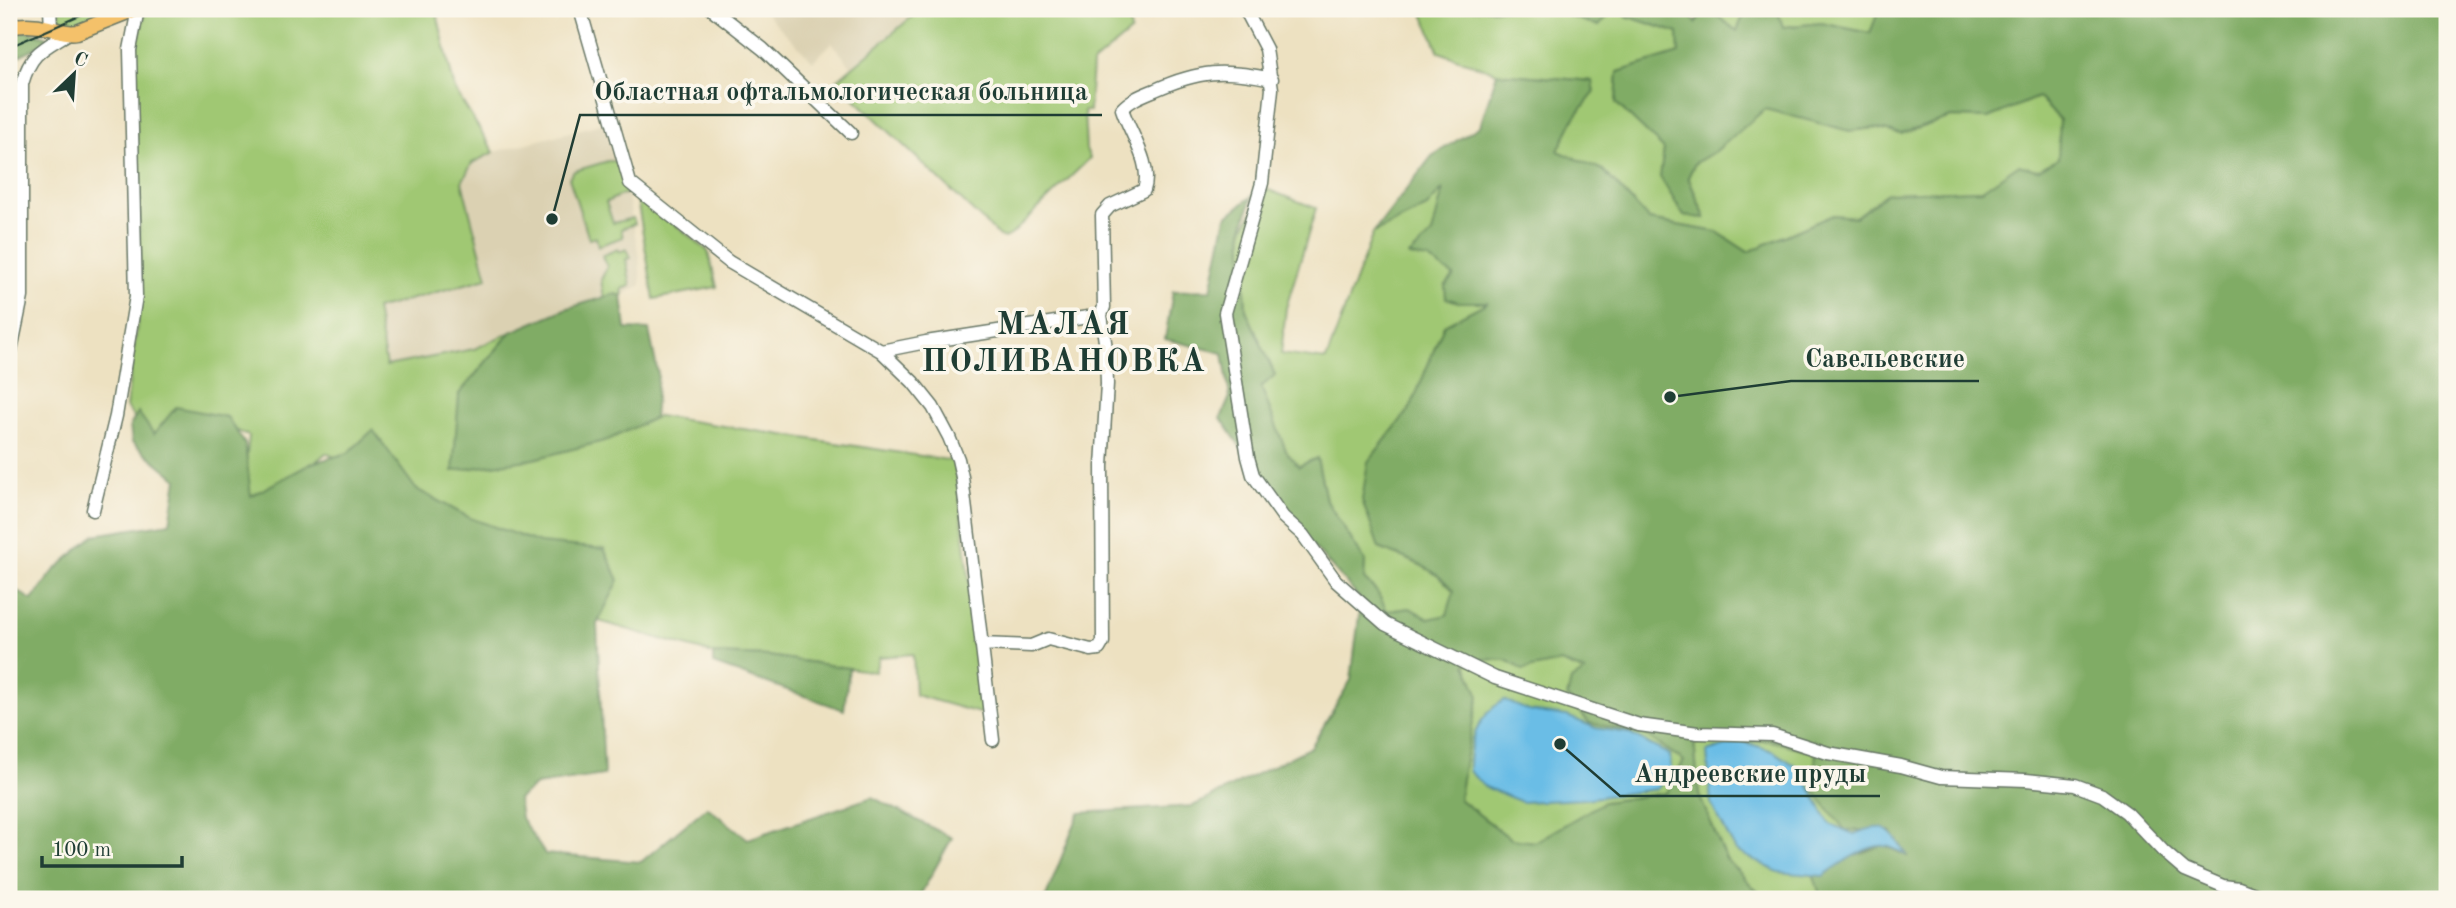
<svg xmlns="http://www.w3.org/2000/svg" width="2456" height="908" font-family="'Old Standard TT',serif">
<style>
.built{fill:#dbd1b2}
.green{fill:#a0c873;stroke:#608254;stroke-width:2}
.forest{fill:#80ac65;stroke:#50744c;stroke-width:2;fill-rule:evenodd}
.water{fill:#6abde6;stroke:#447d8d;stroke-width:2}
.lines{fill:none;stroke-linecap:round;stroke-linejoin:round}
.minor-casing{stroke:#677665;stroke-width:15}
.major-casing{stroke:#677665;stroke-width:17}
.minor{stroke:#fff;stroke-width:12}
.major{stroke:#f4c16b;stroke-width:14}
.tram{stroke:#1f3d34;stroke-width:2}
.labels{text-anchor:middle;stroke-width:7;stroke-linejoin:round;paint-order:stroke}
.district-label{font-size:32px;font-weight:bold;letter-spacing:2px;fill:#1f3d34;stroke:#fbf7ec}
.leader{fill:none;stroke:#1f3d34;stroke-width:2.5}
.callout-dot{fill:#1f3d34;stroke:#fbf7ec;stroke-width:2.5}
.callout-label{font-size:26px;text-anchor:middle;font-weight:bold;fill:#1f3d34;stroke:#fbf7ec;stroke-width:7;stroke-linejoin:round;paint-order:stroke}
</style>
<rect width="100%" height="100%" fill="#fbf7ec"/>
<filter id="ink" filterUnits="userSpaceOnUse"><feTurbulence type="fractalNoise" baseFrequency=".0143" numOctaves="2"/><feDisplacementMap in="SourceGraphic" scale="14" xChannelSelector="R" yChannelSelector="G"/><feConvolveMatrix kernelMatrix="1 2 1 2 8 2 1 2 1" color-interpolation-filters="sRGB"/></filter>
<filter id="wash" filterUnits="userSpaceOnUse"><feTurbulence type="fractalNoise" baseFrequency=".00686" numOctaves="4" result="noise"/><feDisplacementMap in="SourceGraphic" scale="28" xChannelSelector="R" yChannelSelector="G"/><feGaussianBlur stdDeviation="1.57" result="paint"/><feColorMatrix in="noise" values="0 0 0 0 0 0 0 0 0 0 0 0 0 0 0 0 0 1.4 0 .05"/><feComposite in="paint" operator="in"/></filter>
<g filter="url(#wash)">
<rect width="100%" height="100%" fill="#ede1c1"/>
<!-- built -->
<path class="built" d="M762,9h157l-68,57 -19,-23 -19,18z
M608,122l17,60 14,74 2,29 -19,11 -148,53 -88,17 -11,-56 112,-32 -25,-96 10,-19 22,-11z"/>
<!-- green -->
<path class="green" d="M59,9h67l-40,17h-22l-4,-6z
M151,9h285l19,81 39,62 -22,11 -10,19 25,96 -111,31 10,57 88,-17 37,-17 -52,62 151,44 48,-22 297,45 31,254 -71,-20 -2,-41 -34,3 -4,15 -106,-16 -56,-2 -125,-36 -46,-72 -69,-24 -147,-69 -39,33 -41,72v-94l3,-28 -57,-26 -27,17 -14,14 -25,-34 15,-112 -7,-243 12,-41z
M921,9h206l4,22 -39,33 -3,47h-5l2,38 4,9 -79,77 -7,3 -5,-2 -163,-155z
M1421,9h150l-2,6 54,-6 3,7 52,17 1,20 -61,19 -2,31 48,46 -3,28 23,39 21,1 -17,-40 7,-14 21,-12 49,-42 85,22 24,-3 27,6 50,-17 37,1 50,-21 22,23 -1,39 -21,11 -20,-5 -35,25 -96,3 -32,24 -22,-2 -85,37 -31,-20 -68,-12 -46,-50 -46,-19 18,-34 19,-24 -2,-12 -95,-8 -58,-21z
M1708,9h38l-9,22z
M1777,9h111l-9,2 -9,22 -49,-10 -38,4z
M608,161h7l5,3 6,23v6l-20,9 7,21 20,-5 2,6 -14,5 2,8 -25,9 -2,-9 -7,2 -20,-61 5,-7z
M1444,187l45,115 -45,23 -33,82 -43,55 11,86c30,12 54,18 75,44l-7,23 -18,4 -19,-11 -23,3 -10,-19 -13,-13 1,-18 -39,-61 -9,-42 -18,8 -12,-13 -26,-66 14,-12 -29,-65 -4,-79 24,-42 50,19 -30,100 -5,46 45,6 47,-127 54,-26z
M636,193l72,58 9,36 -63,12z
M618,249l1,3 8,-3 4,9 -5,1 5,27 -9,3 1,7 -8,-2 -11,4 -3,-18 6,-13 -4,-12z
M1480,659l27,1 16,10 38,-8 25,10 58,62 40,27 -18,32 -62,9 -69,40 -24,-3 -52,-40 6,-40 1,-96z
M1694,741h78l44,11 74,79 20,28 -90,36 -1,4h-56l-3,-5 -34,-35 -27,-64z"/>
<!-- forest -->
<path class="forest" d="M1571,9h40l1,2 -13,15 -31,-10z
M1623,9h63l10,14 7,-14h5l29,22 9,-22h31l6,18 38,-4 49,10 9,-23 9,-1h559v890h-628l1,-4 -8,-25 72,-25 25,12 -19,-26 -45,-1 -32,-41 3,-37 -44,-11h-78l5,54 27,64 34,35 3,5h-720l3,-2 33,-84 114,-7 118,-59 40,-67 10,-80 -73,-82 -67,-100 9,-21 -7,-44 -58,-14 8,-48 38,-1 15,-73 26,-21 -10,35 4,79 29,65 -14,12 26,66 12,13 18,-8 9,42 39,61 -1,18 13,13 10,19 23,-3 19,11 18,-4 7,-24c-21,-25 -45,-31 -75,-43l-17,-48 6,-38 43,-55 33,-82 44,-23h-30l-12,-4 -1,-12 9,-10 -26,-17 -19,-3 23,-22 11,-45 -16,18 -54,26 59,-77 48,-30 17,-53 95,8 2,12 -19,24 -17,34 45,19 46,50 68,12 31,20 85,-37 23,2 31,-24 95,-3 36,-25 20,5 20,-11 2,-39 -22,-23 -50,21 -37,-1 -50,17 -27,-6 -24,3 -85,-22 -49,42 -21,12 -7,14 17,41 -21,-2 -24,-39 4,-28 -48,-46 2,-31 61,-19 -1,-20 -52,-17zM1480,659l26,1 17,10 38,-8 24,10 -14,8 -4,17 22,26 55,11 40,27 -18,32 -62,9 -69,40 -24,-3 -52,-40 6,-40 14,-63 -13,-32z
M27,31l18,5 4,5 -40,20v-26z
M615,294l7,2 4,33 23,1 9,44 -4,44 -46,22 -74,19 -81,12 6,-77 52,-62 54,-23z
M176,407l51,10 18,27 6,52 61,-33 36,-10 25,-23 43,59 54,29 70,25 64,6 15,31 -22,44 7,151 -68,10 -18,14 3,19 24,36 96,8 66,-55 41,32 124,-42 80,41 -34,61h-909v-313l23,14 22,-29 40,-36 76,-12 7,-44 -45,-37 -2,-16 8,-14 16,22z
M713,654l56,2 80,12 -5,42 -131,-46z"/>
<!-- water -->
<path class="water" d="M1504,700l25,11 38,5 29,12 32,5 42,22 1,15 -14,19 -73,10 -62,3 -37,-15 -16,-16c-1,-29 9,-56 35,-71z
M1741,741l32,10 26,17 31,56 24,10c31,-12 34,-7 52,20 -7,-3 -15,-8 -22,-8 -17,-2 -47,20 -61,30l-45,-4 -42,-21 -25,-47 -4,-52z"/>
</g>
<g filter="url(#ink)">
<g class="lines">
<defs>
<path id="minor" d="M50,9l1,19
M580,9l50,174 99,79 152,89 32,31 20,25 16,30 9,22 4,18 31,263
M712,9l51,40 88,84
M1245,9l21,40 6,40 -10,94 -37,130 23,144 5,18 30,42 20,18 33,46 49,43 110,54 144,47 59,8 74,2 56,18 73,13 40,11 85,3 49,5 27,10 25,18 36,38 22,19 38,16 16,2 29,11
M881,351l45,-9 175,-27
M9,360l13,-63v-213c9,-31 19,-34 45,-50
M93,510l23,-94 20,-120 -6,-246 8,-41
M981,644l50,2 17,-7 43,11 8,-1 4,-7 -1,-176 5,-82 -1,-36 -5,-33 3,-8 -2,-92 8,-9 34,-16c9,-26 -14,-56 -22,-81 9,-10 21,-14 33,-19 45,-20 68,-21 117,-11"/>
<path id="major" d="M9,27c13,-3 26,-3 40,1 10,2 17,6 28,4l58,-23"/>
</defs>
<!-- minor casing -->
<use href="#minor" class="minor-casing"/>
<!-- major casing -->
<use href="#major" class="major-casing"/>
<!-- minor -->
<use href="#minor" class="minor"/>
<!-- major -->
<use href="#major" class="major"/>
<!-- tram -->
<path class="tram" d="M9,47l87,-38"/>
</g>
</g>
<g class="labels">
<!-- district labels -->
<g class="district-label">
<text x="1064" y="334">МАЛАЯ<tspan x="1064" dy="37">ПОЛИВАНОВКА</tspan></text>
</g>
</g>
<!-- callouts -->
<path class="leader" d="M552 219L580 115H1102M1670 397L1791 381H1979M1560 744L1620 796H1880"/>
<g class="callout-dot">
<circle cx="552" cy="219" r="7"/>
<circle cx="1670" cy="397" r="7"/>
<circle cx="1560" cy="744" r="7"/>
</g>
<g class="callout-label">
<text x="841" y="100">Областная офтальмологическая больница</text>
<text x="1885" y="367">Савельевские</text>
<text x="1750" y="782">Андреевские пруды</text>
</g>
<!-- margin -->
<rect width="2456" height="908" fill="none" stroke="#fbf7ec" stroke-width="35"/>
<!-- north arrow -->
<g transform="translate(74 74) rotate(25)" stroke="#fbf7ec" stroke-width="5" paint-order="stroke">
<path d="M0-5L12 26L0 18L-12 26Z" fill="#1f3d34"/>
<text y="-10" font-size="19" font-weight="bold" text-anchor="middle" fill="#1f3d34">С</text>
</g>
<!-- scale -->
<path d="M42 856v10h140v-10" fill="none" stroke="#1f3d34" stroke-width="3.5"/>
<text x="52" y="856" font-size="21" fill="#1f3d34" stroke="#fbf7ec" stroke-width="5" paint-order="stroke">100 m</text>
</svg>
